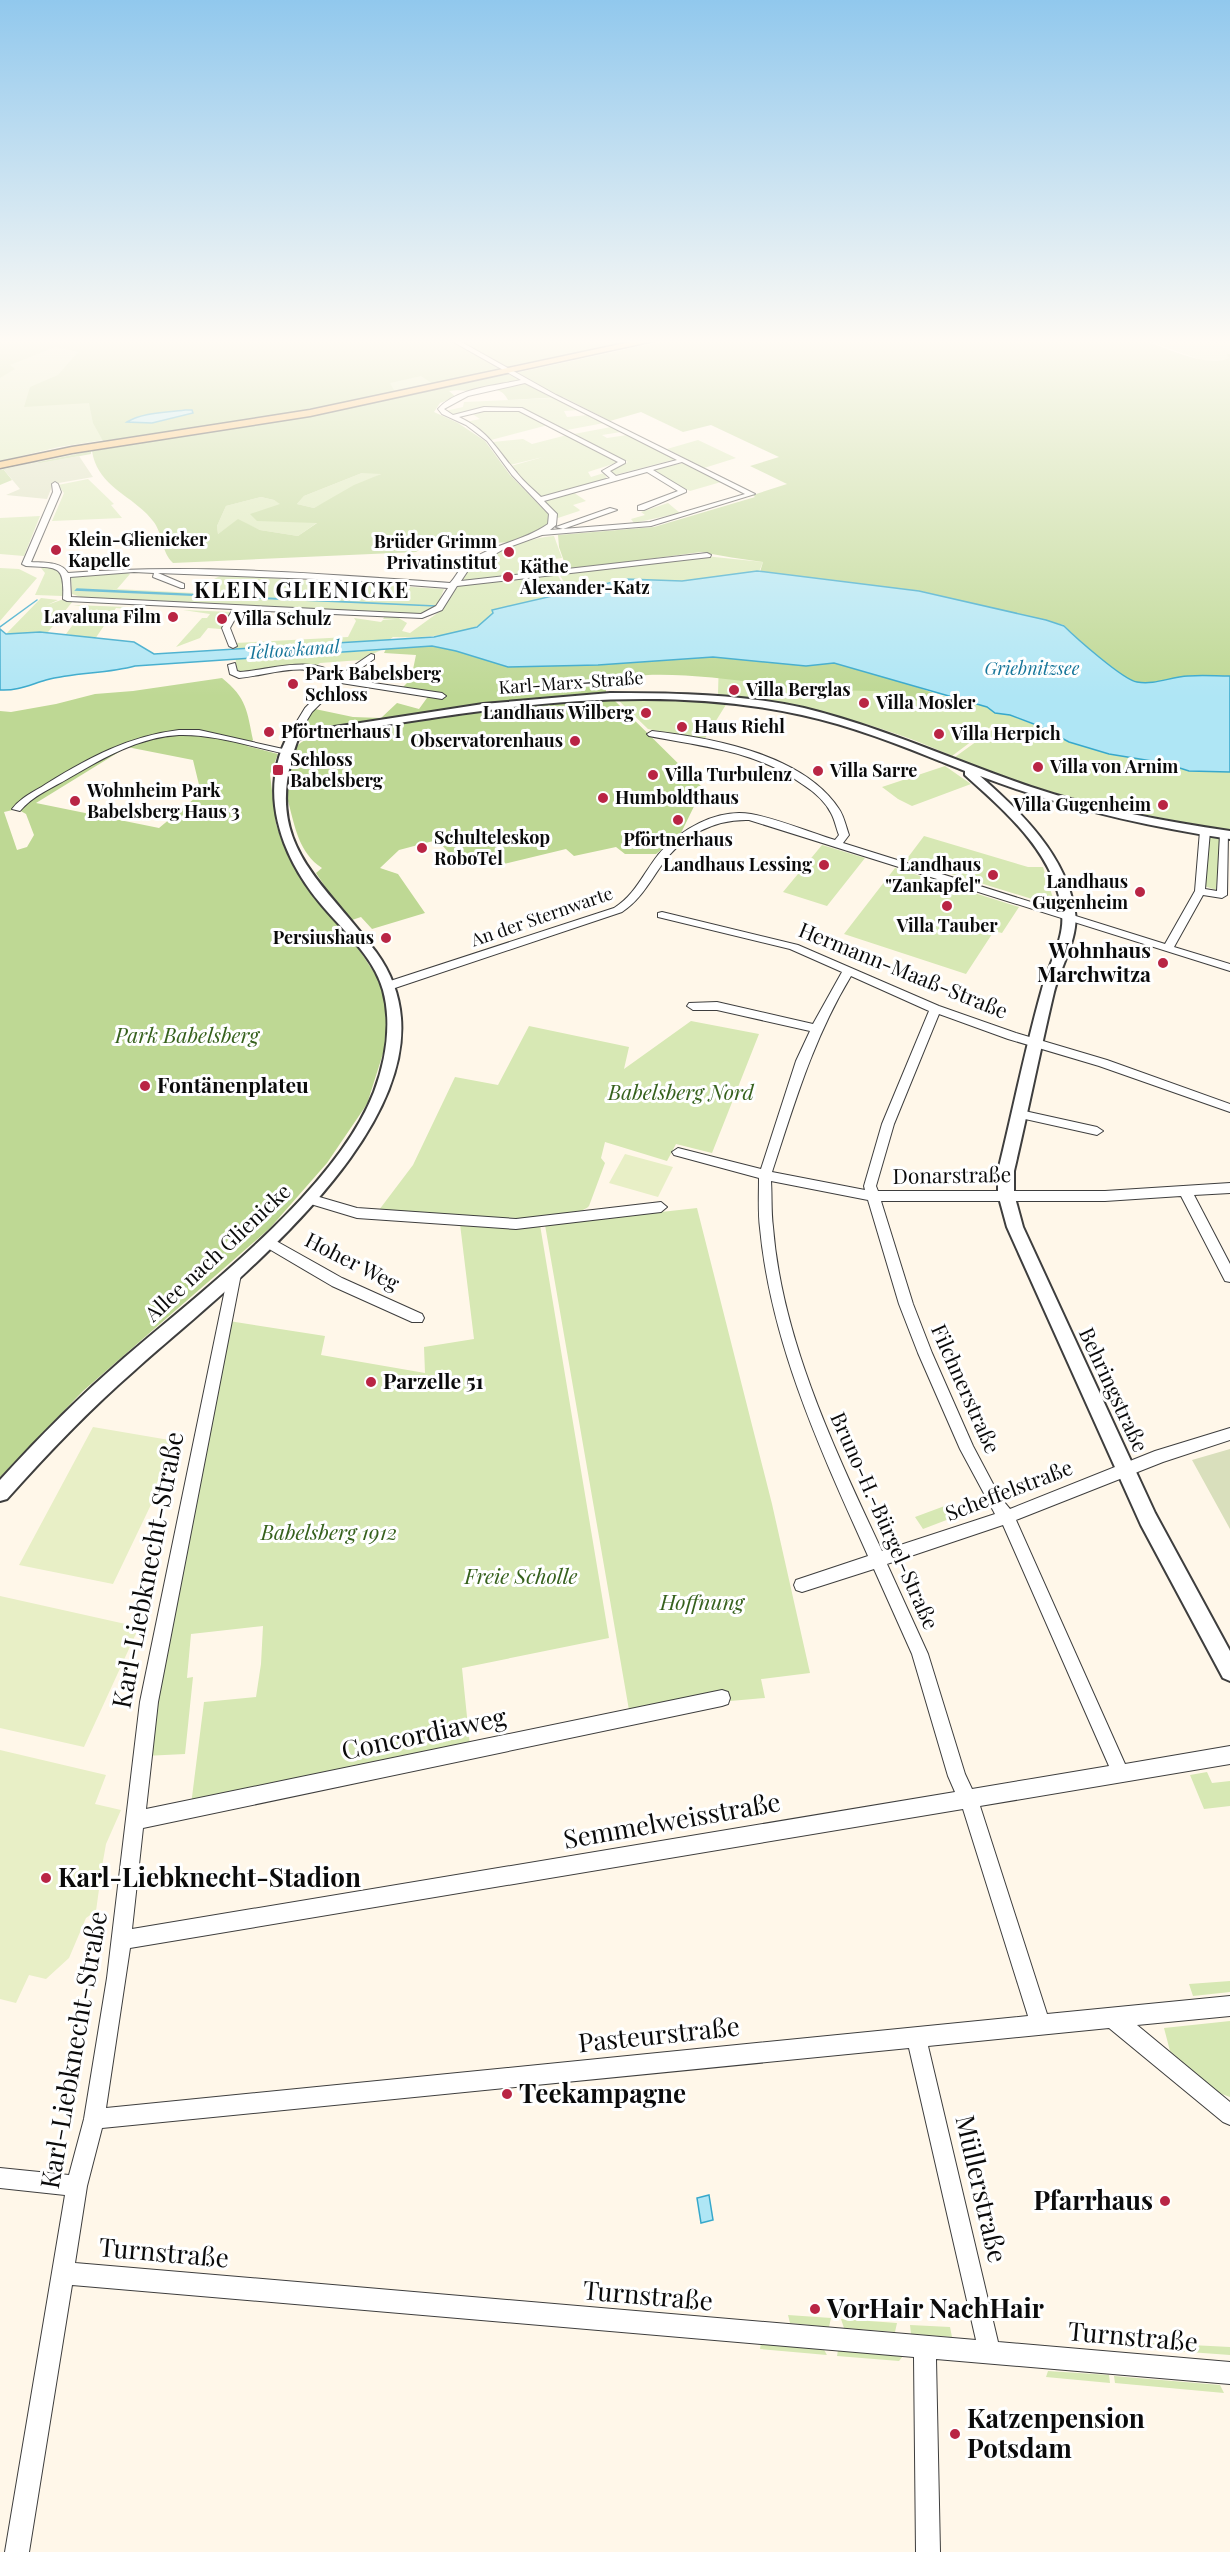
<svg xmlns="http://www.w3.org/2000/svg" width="1230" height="2552" font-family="'Playfair Display',serif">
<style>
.green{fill:#d7e8b4}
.forest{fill:#bed894;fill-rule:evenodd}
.cemetery{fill:#d9dfbc}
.pitch{fill:#e8efc6}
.water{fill:#afe6f5;stroke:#37a8cb;stroke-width:1.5}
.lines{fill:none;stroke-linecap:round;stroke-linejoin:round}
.stream{stroke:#37a8cb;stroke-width:1.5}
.minor-casing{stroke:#3e3e3e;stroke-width:2}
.tertiary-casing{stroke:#3e3e3e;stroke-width:4}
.primary-casing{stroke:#1c1c1c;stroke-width:3}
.minor{fill:#fff;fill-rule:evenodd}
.tertiary{fill:#fff;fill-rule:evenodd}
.primary{fill:#f7ba61;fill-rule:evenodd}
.poi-dot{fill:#b92544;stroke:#fff;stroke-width:2}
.labels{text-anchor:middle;stroke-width:6;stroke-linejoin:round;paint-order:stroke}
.far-poi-label{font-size:18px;font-weight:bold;fill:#0b0b0b;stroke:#fff;text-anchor:start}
.far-water-label{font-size:18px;font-style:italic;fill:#17769a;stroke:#fff}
.far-street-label{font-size:18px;fill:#0b0b0b;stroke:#fff}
.poi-label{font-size:21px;font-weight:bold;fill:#0b0b0b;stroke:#fff;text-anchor:start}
.street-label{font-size:21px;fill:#0b0b0b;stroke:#fff}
.park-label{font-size:21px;font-style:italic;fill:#36611d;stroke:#fff}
.far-district-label{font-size:22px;font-weight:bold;letter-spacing:1.5px;fill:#0b0b0b;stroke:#fff}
.near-street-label{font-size:26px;fill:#0b0b0b;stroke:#fff}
.near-poi-label{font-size:26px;font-weight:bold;fill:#0b0b0b;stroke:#fff;text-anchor:start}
</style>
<rect width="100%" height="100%" fill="#fff7e9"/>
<!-- green -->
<path class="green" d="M0,339l496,32 -159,33 -278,43 -59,14z
M1142,339h88v31z
M554,398l25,12 -15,1 3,6 21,-2 16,8 -37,7 -47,-22h-35l-31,7 -9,-4 18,-4 1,-5z
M519,409l29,16 -57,15 -25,-18 14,-3 -9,-6 15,-3z
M611,427l10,5 -19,3 5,3 20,-3 49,24 -61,16 -6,-4 19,-9 -54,-28z
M567,435l52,27 -31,10 3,5 13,-4 3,6 -62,17h-7l-27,-30 32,-9 -33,8 -17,-23 30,-3 9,5z
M698,440l38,18 -32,10 -37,-19z
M683,463l38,19 -31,9 -23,-11 -13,-10z
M362,473h21l-69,35 -17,-4 7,-8z
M88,479l26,25 -3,1 11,13 -70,3 12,-28 -6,-8z
M573,492l13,9 -13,4 7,5 -1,1 -21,7 -15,-17z
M261,497l13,3 44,22 -20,14 -38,-6 -22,-10 -20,14 -1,-8 9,-20z
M668,503l12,10 -46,10 -3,-4 14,-4 -4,-3z
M40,516l-16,40 -24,-2v-36z
M554,536l8,22 -33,4 7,11 -74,8c12,-25 65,-43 92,-45z
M695,555l68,7 -4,10 -77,9 -56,-2 -57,11 -10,-16z
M0,568l19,1 18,9 -37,43z
M41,568h14c8,7 11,18 8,28l-28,-1 10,-22z
M125,572l5,2 -13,15 98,5 6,-9 -17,-1 18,-9 222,14 -6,15 2,1 -19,9 -337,-16 -12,-4 -1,-18z
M557,574l10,17c-19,7 -39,10 -59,16 -13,4 -19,14 -31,19 -25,11 -62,12 -84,11l-4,3 -153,10 -1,-7 113,-6 8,-16 -2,-3 27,4 2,-2h13l-13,-1 2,-3 12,1 10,6 -5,8 8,2 33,-24 15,-23z
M41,598l17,2 -11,5 14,-5 12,1 -25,31 -42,2z
M73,605l54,2 1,2 -12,-1 -21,31 -29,-5 20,-27z
M183,610l49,2 -11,17 -13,-1 -8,10 -24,9 26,-29h5l3,-4z
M381,650l-20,10 -41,3 -4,3 -78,6 -3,-3 1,-10z
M719,658l128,9 30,6 59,21 -2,3 6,1 3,-2 44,11 8,6 15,2 44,18 15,9 40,12 55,9 25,8 41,1v58c-96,-16 -185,-34 -275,-73l40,-29 -3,-2 -40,30c-74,-34 -153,-51 -234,-62z
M635,697l92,6 -23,37 -56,-11 -32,-31z
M945,766l26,18 -59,22 -14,-7 -16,-12z
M924,836l104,31h15l11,34 -9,2 -139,-43z
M1207,836l14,3 -5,51 -12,-4z
M822,845l43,13 -38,48 -44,-14z
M895,868l124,39 -17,26 -8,-2 -28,43 -122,-40z
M691,1021l68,13 -47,119 -36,-9 -9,17 -62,-19 -4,16 4,5 -16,43c-22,23 -175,6 -210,4l34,-45 42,-88 43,8 31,-59 100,21 -5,22z
M697,1208l75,296 38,169 -49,6 4,19 -136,12 -84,-485z
M460,1224l80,1 69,413 -147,30 8,78 -279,59 13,-103 52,-5 5,-33 2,-38 -72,8 -4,44 6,-1 -8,77 -41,2 85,-435 96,15 -4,19 104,18 -1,-26 50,-8z
M950,1504l7,12 -34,13 -8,-12z
M1207,1772l5,11 18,-2v25l-26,3 -14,-34z
M1230,1981v11l-37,4 -4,-12z
M1230,2021v76l-11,-4 -49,-42 -6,-23z
M788,2315l43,3 -2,9 -39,-4z
M841,2319l56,4 -2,9 -51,-4z
M910,2325l40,2 2,10 -41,-3z
M1132,2342l98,5v8l-95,-7z
M761,2343l62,5 4,7 -67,-6z
M838,2350l65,6 -4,5 -62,-5z
M1048,2371l61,4 1,8 -64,-6z
M1114,2376l106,9 4,8 -109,-10z"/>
<!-- forest -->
<path class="forest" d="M0,339h645l-145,29 1,2 -68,14 -12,-8 -31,7 5,9 -117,23 -175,26 -10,-18 -4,-20 -65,4 6,-20 28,-12 20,-23 -23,-5 -45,18 5,4 -15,9z
M674,339h468c21,8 68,30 87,19l-3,-4h4v322c-14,0 -28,-1 -42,0 -18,2 -33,9 -51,6 -14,-2 -63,-46 -73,-57l-144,-34 -160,-19 3,-10c-21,-3 -42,-6 -62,-10l-134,18 -8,-23 -1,-12 96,-8 101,-30 -2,-2 34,-11 -37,-18 29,-9 -68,-32 -28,7 -42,-20 -31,9 -47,-24 -55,3c-7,-14 -17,-10 -30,-9 -10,1 -16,-2 -29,0l7,6 -16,6 -6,9 24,11 27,18 25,34 39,40v7c-28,33 -72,16 -108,18 -8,1 -18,8 -25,12l-243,11c-12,-11 -10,-30 -20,-42 -21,-27 -55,-33 -61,-70l226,-36zM362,473l19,1 -27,11 -40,23 -17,-4 7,-8zM261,497l13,3 6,4 -30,10 7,7 60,2 -19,13 -38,-6 -22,-11 -20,15 -1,-8 9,-20z
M91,451v3l-87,16 8,10 -12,5v-15z
M432,646l24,5 52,16 90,-2 115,-8 93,9 28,-3 43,10 59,21 -2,3 6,2 -8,8c-13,-5 -26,-12 -39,-14 -27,-4 -56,-1 -83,-4 -51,-5 -159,-25 -204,-7v10l-99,9 -180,27 -15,1 -8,-6 11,-14 38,8 28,1 16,-15 22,6 13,-18 -29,-4 8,-8 5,-24 -32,-2 2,-4z
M222,678c25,20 25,33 31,62l-6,6 31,8 -8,20 6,50 8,23 19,35 50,58 27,42 4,14 4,23 -2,25 -19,60 -40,59 -57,65 -187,163 -83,86v-766l11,1 45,-8 39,-10 38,-3zM127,747l66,13 8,33 -42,35 -123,-25zM17,809l9,5 8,21 -7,12 -10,3 -13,-38z
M612,698l91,90 -23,47 -24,19h-31l-9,-7 -42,9 -8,-7 -66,16 -9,-9 -36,3 -18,-19 -38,10 -19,18 18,6 27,39 -53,16 -11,-12 -9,3 -16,-17 -20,-30 6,-5c-23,-15 -27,-41 -34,-67 -3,-15 -2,-45 10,-56 13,-13 61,-15 79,-18 79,-12 156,-23 235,-29z"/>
<!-- cemetery -->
<path class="cemetery" d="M79,456l14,21 -40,7 -6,15 -41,-4 14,-6 -16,-19 33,-9 2,2z
M1230,1449v80l-38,-69z"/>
<!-- pitch -->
<path class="pitch" d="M625,1154l48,13 -15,30 -49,-14z
M93,1427l88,15 -68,142 -94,-19z
M0,1596l139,31 -55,120 -84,-19z
M0,1750l106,25 -11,29 26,6 -15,34 -5,28 -7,1 -4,9h10l-4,29 -10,7 -17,40 -23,21 -17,-4 -13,28 -16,-4z"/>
<!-- water -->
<path class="water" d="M185,410h7l1,3 -41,10 -25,-1c16,-10 38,-9 58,-12z
M757,571l162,20 127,29 18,6c10,10 59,54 73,56 18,3 33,-5 51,-6 14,-1 28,0 42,0v96l-41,-1 -25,-8 -55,-9 -40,-12 -30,-16 -29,-11 -15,-2 -8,-6 -153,-44 -28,3 -93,-9 -115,8 -90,2 -52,-16 -24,-5 -297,20c-29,8 -60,6 -89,14 -17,5 -28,11 -46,10v-61l6,5 34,-2 94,10 20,12 280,-17 43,-10 16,-14 -1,-3 134,-31 56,2z
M77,589l359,17 -360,-16z
M709,2195l4,25 -12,3 -4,-25z"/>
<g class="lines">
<!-- stream -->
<path class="stream" d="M0,627l37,-27"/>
<defs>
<path id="minor" d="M448,339h8l100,56 199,99 -104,32 -109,9 -38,14 -35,20 -8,12 246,-28 4,2 -1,2 -253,29 -15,24 -20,8 -182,-8 -10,18 7,18 -4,2 -4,-2 -7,-18 11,-19 -166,-8 -4,-2c2,-35 -6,-31 -37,-33l-4,-2 31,-72 -1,-8 3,-2 3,2 3,8 -30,70c12,1 30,-1 37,11 127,-10 256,1 382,10 5,-5 9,-14 14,-18 25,-21 59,-23 84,-41l1,-10 -37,-39 -25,-34 -21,-16 -24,-11 -4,-5c18,-21 57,-23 83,-29zM525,383l152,77 -61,16 -6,-5 15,-8v-2l-103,-53 -38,-1 -31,8 -9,-6 24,-13zM484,411h35l99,51 -16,9 8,7 -69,19c-8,-8 -17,-15 -24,-24 -21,-24 -27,-41 -58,-56zM682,462l63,32 -95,28 -100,8 6,-5 1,-11 -13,-13 103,-29 31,19 -40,15v4h6l42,-18v-2l-33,-20zM134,572l20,1 -1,4 28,11h3v-4l-26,-11 185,7 105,8 -12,18 -15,8 -350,-17 -1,-20z
M610,508l7,2 -54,19 -7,-2z
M371,654l3,1v4l-28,20 96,14 4,3 -4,3 -101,-16 -29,29 -16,26 -3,1 -5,-3 17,-28 29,-29c-28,-19 -64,-4 -95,-1l-9,-4 -2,-9 7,-2 2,8 3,1c34,-3 70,-17 100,3z
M179,730h20l93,21 -5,3c-35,-7 -73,-20 -108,-19 -40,2 -76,23 -110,43 -15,9 -37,18 -49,33l-8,-2c9,-12 22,-17 34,-25 42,-26 83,-48 133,-54z
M652,731c60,7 151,23 187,78 5,7 7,18 10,26l-6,8 322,101 30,-53 5,-60 5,-3 5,3 -5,58 12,2 3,-57 8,-2 -1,63 -5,3 -19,-3 -29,52 56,17v7l-481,-151c-35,-1 -68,16 -88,46 -12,17 -21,34 -39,46l-230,77h-8v-6l230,-75c21,-13 29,-34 44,-53 21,-25 59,-47 93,-41 28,5 57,18 84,26l4,-5c-3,-7 -4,-15 -8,-22 -6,-12 -18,-22 -29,-29 -47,-34 -99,-37 -153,-48l-2,-2z
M662,912l136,33 141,61 77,27 91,27 123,44v8l-131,-46 -91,-27 -69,-25 -45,110 -18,62 2,5h227l125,-8v10l-36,2 36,69v18l-5,-1 -44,-85 -76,5h-224l32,103 19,49 41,93 27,51 10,12 145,-58 75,-23v12l-67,22 -147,58 109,244 105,-18v18l-250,42 67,208 183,-18v20l-93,9 93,77v23l-7,-3 -114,-94 -181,18 70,296 232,20v22l-294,-25 4,193h-24l-2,-195 -842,-72 -43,267h-24l60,-357 -65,-7v-20l69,7 15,-56 23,-141 33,-276 89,-432h10l2,4 -83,428 -12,107 576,-119 6,2 2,6 -2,6 -6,2 -579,122 -11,101 823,-137 -7,-16 -36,-122 -38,-85 -72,23 -6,-2 -2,-5 2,-5 72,-24c-47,-105 -97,-212 -108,-328 -2,-16 -1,-33 -1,-50l-85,-23 -2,-3 6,-4 83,21 35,-108 14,-30 -93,-21h-24l-6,-4 2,-3 28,-1 96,22 29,-52 -52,-23 -132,-32v-4zM851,976l78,35 -47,113 -18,62 1,4 -93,-18c23,-70 41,-133 79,-196zM771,1181l97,19 31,104 19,49 42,96 35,65 -113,37c-47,-101 -100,-211 -109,-324 -2,-15 -1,-31 -2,-46zM1003,1525l106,241 -137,23 -7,-15 -37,-120 -41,-90zM963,1809l65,207 -922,92 24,-160zM909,2048l67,292 -901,-77 12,-77 15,-58z
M1020,1110l77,17 6,4 -6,4 -81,-18 -2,-3 2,-3z
M309,1194l48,14 159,11 145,-17 6,5 -6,5 -145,17 -159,-11 -53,-16 -1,-3z
M269,1237l73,41 80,36 2,4 -2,4h-10l-80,-36 -68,-40 -2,-4 2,-4z"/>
<path id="tertiary" d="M610,693c65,0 130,1 194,15 78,19 151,53 227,79 65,22 132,34 199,44v8c-86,-13 -169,-32 -250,-63 41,36 86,79 95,136 4,25 -15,56 -21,80 -14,59 -26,119 -40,179v23l9,33 132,286 75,138v30l-7,-3 -82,-153 -134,-298 -9,-33v-23c15,-61 27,-122 44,-182 6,-23 23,-51 20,-75 -5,-59 -56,-102 -97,-139v-4c-53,-21 -107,-44 -163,-56 -167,-37 -338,-2 -504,24 -39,105 24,139 78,213 106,146 -148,334 -241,418 -46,40 -88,84 -128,129l-7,2v-21c39,-43 80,-84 124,-122 79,-68 212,-168 250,-266 12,-32 18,-69 9,-102 -10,-35 -41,-60 -63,-87 -39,-47 -63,-112 -31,-169l194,-30z"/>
<path id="primary" d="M644,339h19l-353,77 -238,37 -72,15v-6l72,-15 238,-37z"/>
</defs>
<!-- minor casing -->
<use href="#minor" class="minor-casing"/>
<!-- tertiary casing -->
<use href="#tertiary" class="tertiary-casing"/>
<!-- primary casing -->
<use href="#primary" class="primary-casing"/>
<!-- minor -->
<use href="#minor" class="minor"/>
<!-- tertiary -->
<use href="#tertiary" class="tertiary"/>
<!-- primary -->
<use href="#primary" class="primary"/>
</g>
<!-- sky -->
<linearGradient id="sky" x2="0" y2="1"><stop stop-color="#91c8ed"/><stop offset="0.49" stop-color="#fffbf5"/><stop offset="1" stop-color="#fffbf5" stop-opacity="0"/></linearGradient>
<rect width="1230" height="697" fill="url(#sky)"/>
<!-- markers -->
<g class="poi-dot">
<circle cx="56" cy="550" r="6"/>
<circle cx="509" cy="552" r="6"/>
<circle cx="508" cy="577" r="6"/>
<circle cx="173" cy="617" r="6"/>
<circle cx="222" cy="619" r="6"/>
<circle cx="293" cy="684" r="6"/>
<circle cx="734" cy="690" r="6"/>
<circle cx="864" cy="703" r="6"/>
<circle cx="646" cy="713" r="6"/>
<circle cx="682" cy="727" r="6"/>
<circle cx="269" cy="732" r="6"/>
<circle cx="939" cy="734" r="6"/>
<circle cx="575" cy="741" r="6"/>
<circle cx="1038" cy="767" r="6"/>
<rect x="272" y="764" width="12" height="12" rx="3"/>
<circle cx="818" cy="771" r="6"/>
<circle cx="653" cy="775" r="6"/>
<circle cx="603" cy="798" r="6"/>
<circle cx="75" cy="801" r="6"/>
<circle cx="1163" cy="805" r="6"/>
<circle cx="678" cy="820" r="6"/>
<circle cx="422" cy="848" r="6"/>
<circle cx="824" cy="865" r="6"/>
<circle cx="993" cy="875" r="6"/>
<circle cx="1140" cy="892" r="6"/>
<circle cx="947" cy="906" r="6"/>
<circle cx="386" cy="938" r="6"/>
<circle cx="1163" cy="963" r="6"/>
<circle cx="145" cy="1086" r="6"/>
<circle cx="371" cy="1382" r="6"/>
<circle cx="46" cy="1878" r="6"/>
<circle cx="507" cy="2094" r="6"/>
<circle cx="1165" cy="2201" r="6"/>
<circle cx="815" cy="2309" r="6"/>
<circle cx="955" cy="2434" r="6"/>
</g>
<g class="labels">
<!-- far-poi labels -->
<g class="far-poi-label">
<text x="68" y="546">Klein-Glienicker<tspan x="68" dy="21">Kapelle</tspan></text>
<text x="497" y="548" text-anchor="end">Brüder Grimm<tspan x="497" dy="21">Privatinstitut</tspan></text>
<text x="520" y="573">Käthe<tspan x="520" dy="21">Alexander-Katz</tspan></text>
<text x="161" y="623" text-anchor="end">Lavaluna Film</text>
<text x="234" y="625">Villa Schulz</text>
<text x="305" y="680">Park Babelsberg<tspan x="305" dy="21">Schloss</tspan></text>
<text x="746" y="696">Villa Berglas</text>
<text x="876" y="709">Villa Mosler</text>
<text x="634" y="719" text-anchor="end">Landhaus Wilberg</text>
<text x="694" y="733">Haus Riehl</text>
<text x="281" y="738">Pförtnerhaus I</text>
<text x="951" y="740">Villa Herpich</text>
<text x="563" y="747" text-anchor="end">Observatorenhaus</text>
<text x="290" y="766">Schloss<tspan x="290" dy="21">Babelsberg</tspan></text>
<text x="1050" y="773">Villa von Arnim</text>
<text x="830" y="777">Villa Sarre</text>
<text x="665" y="781">Villa Turbulenz</text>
<text x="87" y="797">Wohnheim Park<tspan x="87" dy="21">Babelsberg Haus 3</tspan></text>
<text x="615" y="804">Humboldthaus</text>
<text x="1151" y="811" text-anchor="end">Villa Gugenheim</text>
<text x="434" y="844">Schulteleskop<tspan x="434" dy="21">RoboTel</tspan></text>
<text x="678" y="846" text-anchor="middle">Pförtnerhaus</text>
<text x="812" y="871" text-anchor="end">Landhaus Lessing</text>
<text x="981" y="871" text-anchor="end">Landhaus<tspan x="981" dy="21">"Zankapfel"</tspan></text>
<text x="1128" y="888" text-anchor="end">Landhaus<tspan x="1128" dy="21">Gugenheim</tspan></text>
<text x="947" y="932" text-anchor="middle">Villa Tauber</text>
<text x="374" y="944" text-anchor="end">Persiushaus</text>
</g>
<!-- far-water labels -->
<g class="far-water-label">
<text transform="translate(293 650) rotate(-4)" y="6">Teltowkanal</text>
<text x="1032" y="675">Griebnitzsee</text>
</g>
<!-- far-street labels -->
<g class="far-street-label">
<text transform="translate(571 683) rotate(-4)" y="6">Karl-Marx-Straße</text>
<text transform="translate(542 917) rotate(-19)" y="6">An der Sternwarte</text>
</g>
<!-- poi labels -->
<g class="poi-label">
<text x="1151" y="958" text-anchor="end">Wohnhaus<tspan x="1151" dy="24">Marchwitza</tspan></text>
<text x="157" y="1093">Fontänenplateu</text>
<text x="383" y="1389">Parzelle 51</text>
</g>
<!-- street labels -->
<g class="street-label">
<text transform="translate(903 971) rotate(22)" y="7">Hermann-Maaß-Straße</text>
<text transform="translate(952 1176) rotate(-1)" y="7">Donarstraße</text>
<text transform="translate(218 1253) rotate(-43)" y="7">Allee nach Glienicke</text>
<text transform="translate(352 1262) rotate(27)" y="7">Hoher Weg</text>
<text transform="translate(965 1389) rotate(66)" y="7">Filchnerstraße</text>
<text transform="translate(1113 1390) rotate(65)" y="7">Behringstraße</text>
<text transform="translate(1009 1491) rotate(-21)" y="7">Scheffelstraße</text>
<text transform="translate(884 1521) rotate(66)" y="7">Bruno-H.-Bürgel-Straße</text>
</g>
<!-- park labels -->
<g class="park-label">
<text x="187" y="1043">Park Babelsberg</text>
<text x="681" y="1100">Babelsberg Nord</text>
<text x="329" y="1540">Babelsberg 1912</text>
<text x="521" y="1584">Freie Scholle</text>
<text x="702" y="1610">Hoffnung</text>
</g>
<!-- far-district labels -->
<g class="far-district-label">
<text x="302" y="598">KLEIN GLIENICKE</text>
</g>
<!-- near-street labels -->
<g class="near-street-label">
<text transform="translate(148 1570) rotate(-79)" y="9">Karl-Liebknecht-Straße</text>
<text transform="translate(424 1734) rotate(-12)" y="9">Concordiaweg</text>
<text transform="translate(672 1821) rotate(-10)" y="9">Semmelweisstraße</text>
<text transform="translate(659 2035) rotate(-6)" y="9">Pasteurstraße</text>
<text transform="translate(74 2050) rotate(-80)" y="9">Karl-Liebknecht-Straße</text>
<text transform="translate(981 2189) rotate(77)" y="9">Müllerstraße</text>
<text transform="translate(164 2253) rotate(5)" y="9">Turnstraße</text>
<text transform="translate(648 2296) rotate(5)" y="9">Turnstraße</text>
<text transform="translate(1133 2337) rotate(5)" y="9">Turnstraße</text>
</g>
<!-- near-poi labels -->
<g class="near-poi-label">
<text x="58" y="1887">Karl-Liebknecht-Stadion</text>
<text x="519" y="2103">Teekampagne</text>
<text x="1153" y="2210" text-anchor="end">Pfarrhaus</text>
<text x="827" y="2318">VorHair NachHair</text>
<text x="967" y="2428">Katzenpension<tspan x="967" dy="30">Potsdam</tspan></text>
</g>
</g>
</svg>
